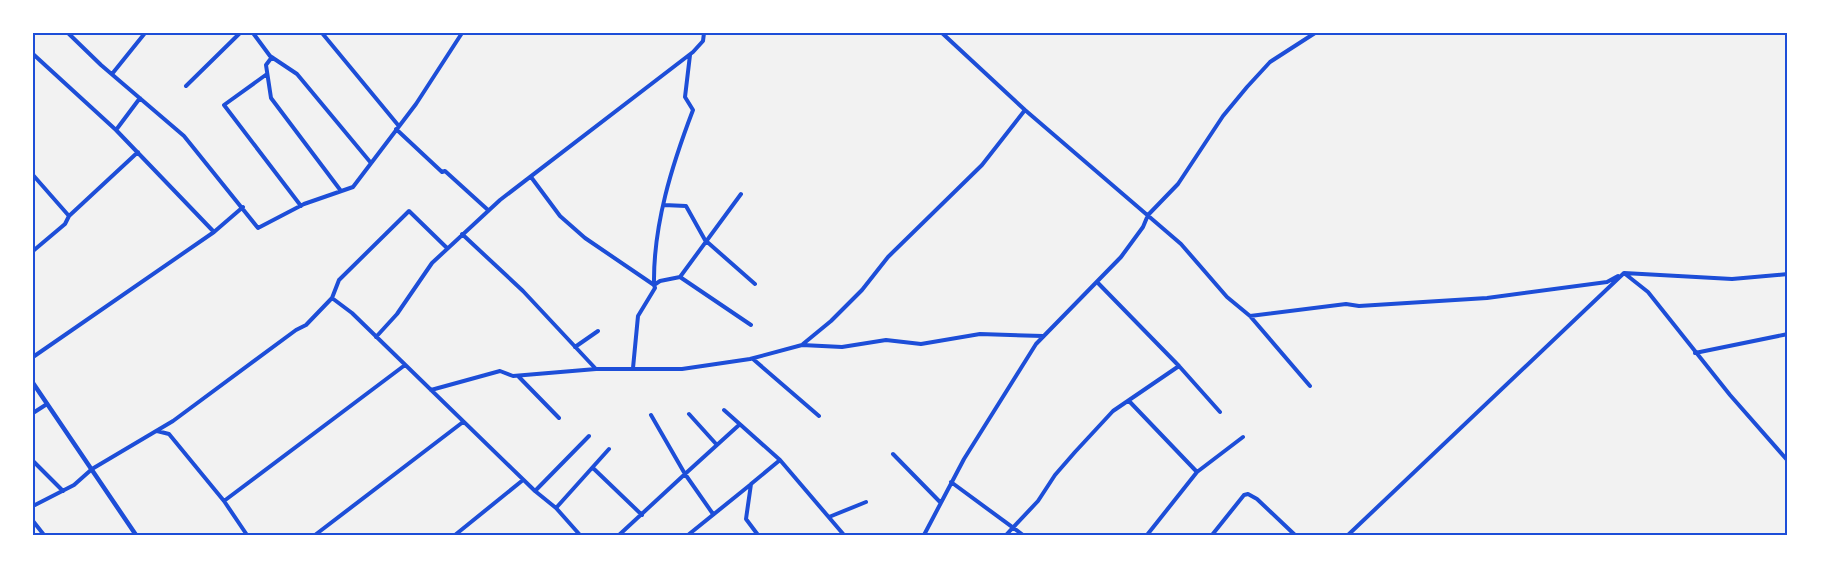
<svg xmlns="http://www.w3.org/2000/svg" width="1821" height="568" font-family="Overpass,sans-serif">
<style>
.lines{fill:none;stroke-linecap:round;stroke-linejoin:round}
.minor{stroke:#1d4ed8;stroke-width:4}
.tertiary{stroke:#1d4ed8;stroke-width:4.5}
.neatline{fill:none;stroke:#1d4ed8;stroke-width:2}
</style>
<rect width="100%" height="100%" fill="#f2f2f2"/>
<g class="lines">
<!-- minor -->
<path class="minor" d="M68,33l33,32 83,71 74,92 46,-24 49,-17 63,-83 46,-71
M253,33l17,23 27,18 74,89
M322,33l76,92
M942,33l83,77 156,134 46,53 23,19 60,70
M33,54l83,76 98,102
M272,57l-6,8 5,33 70,93
M112,74l33,-41
M267,74l-43,31 77,101
M186,86l54,-53
M396,129l46,43 3,-1 43,39
M116,130l24,-32
M33,175l36,41
M531,177l29,39 25,22 69,47c-1,-60 18,-120 39,-175l-8,-13 5,-42
M664,205l22,1 19,34 50,44
M462,234l61,57 72,77
M447,248l-38,-37 -70,69 -7,18 20,15 183,178 21,17 24,27
M33,251l32,-27 4,-8 69,-64
M1624,273l108,6 56,-5
M680,277l61,-83
M1098,283l81,83 41,46
M1250,316l96,-12 13,2 128,-8 120,-16 11,-6
M376,337l21,-23 35,-51 68,-63 193,-148 10,-11 1,-8
M803,344l28,-23 31,-31 26,-33 94,-92 43,-55
M575,347l23,-16
M1695,353l93,-19
M33,357l181,-125 29,-25
M753,359l66,57
M633,368l5,-52 17,-28 -1,-3 6,-4 20,-4 71,48
M519,377l40,41
M431,390l69,-19 13,5 83,-7h86l68,-10 52,-14 40,2 44,-7 35,4 59,-10 63,2
M1129,401l68,71
M724,410l56,50 64,75
M33,413l14,-9
M689,414l28,31
M651,415l34,59 54,-49
M157,431l12,3 55,67 23,34
M893,454l47,48
M33,461l30,30
M593,468l49,47
M951,482l72,53
M535,491l54,-55
M224,501l181,-136
M33,506l41,-21 18,-16 81,-48 123,-91 10,-5 26,-27
M556,508l53,-59
M829,517l37,-15
M33,521l11,14
M315,535l148,-113
M455,535l68,-55
M619,535l66,-61 28,40
M688,535l62,-50
M758,535l-12,-16 5,-35 29,-24
M924,535l40,-76 72,-115 85,-87 22,-30 5,-12 30,-31 45,-68 24,-29 23,-25 45,-29
M1006,535l32,-34 17,-26 20,-23 38,-41 66,-45
M1147,535l50,-63 46,-35
M1212,535l32,-40 4,-1 9,5 38,36
M1348,535l276,-262 24,19 82,103 58,66"/>
<!-- tertiary -->
<path class="tertiary" d="M33,383l103,152"/>
</g>
<!-- border -->
<rect width="1821" height="568" fill="none" stroke="#ffffff" stroke-width="69"/>
<rect x="34" y="34" width="1752" height="500" class="neatline"/>
</svg>
